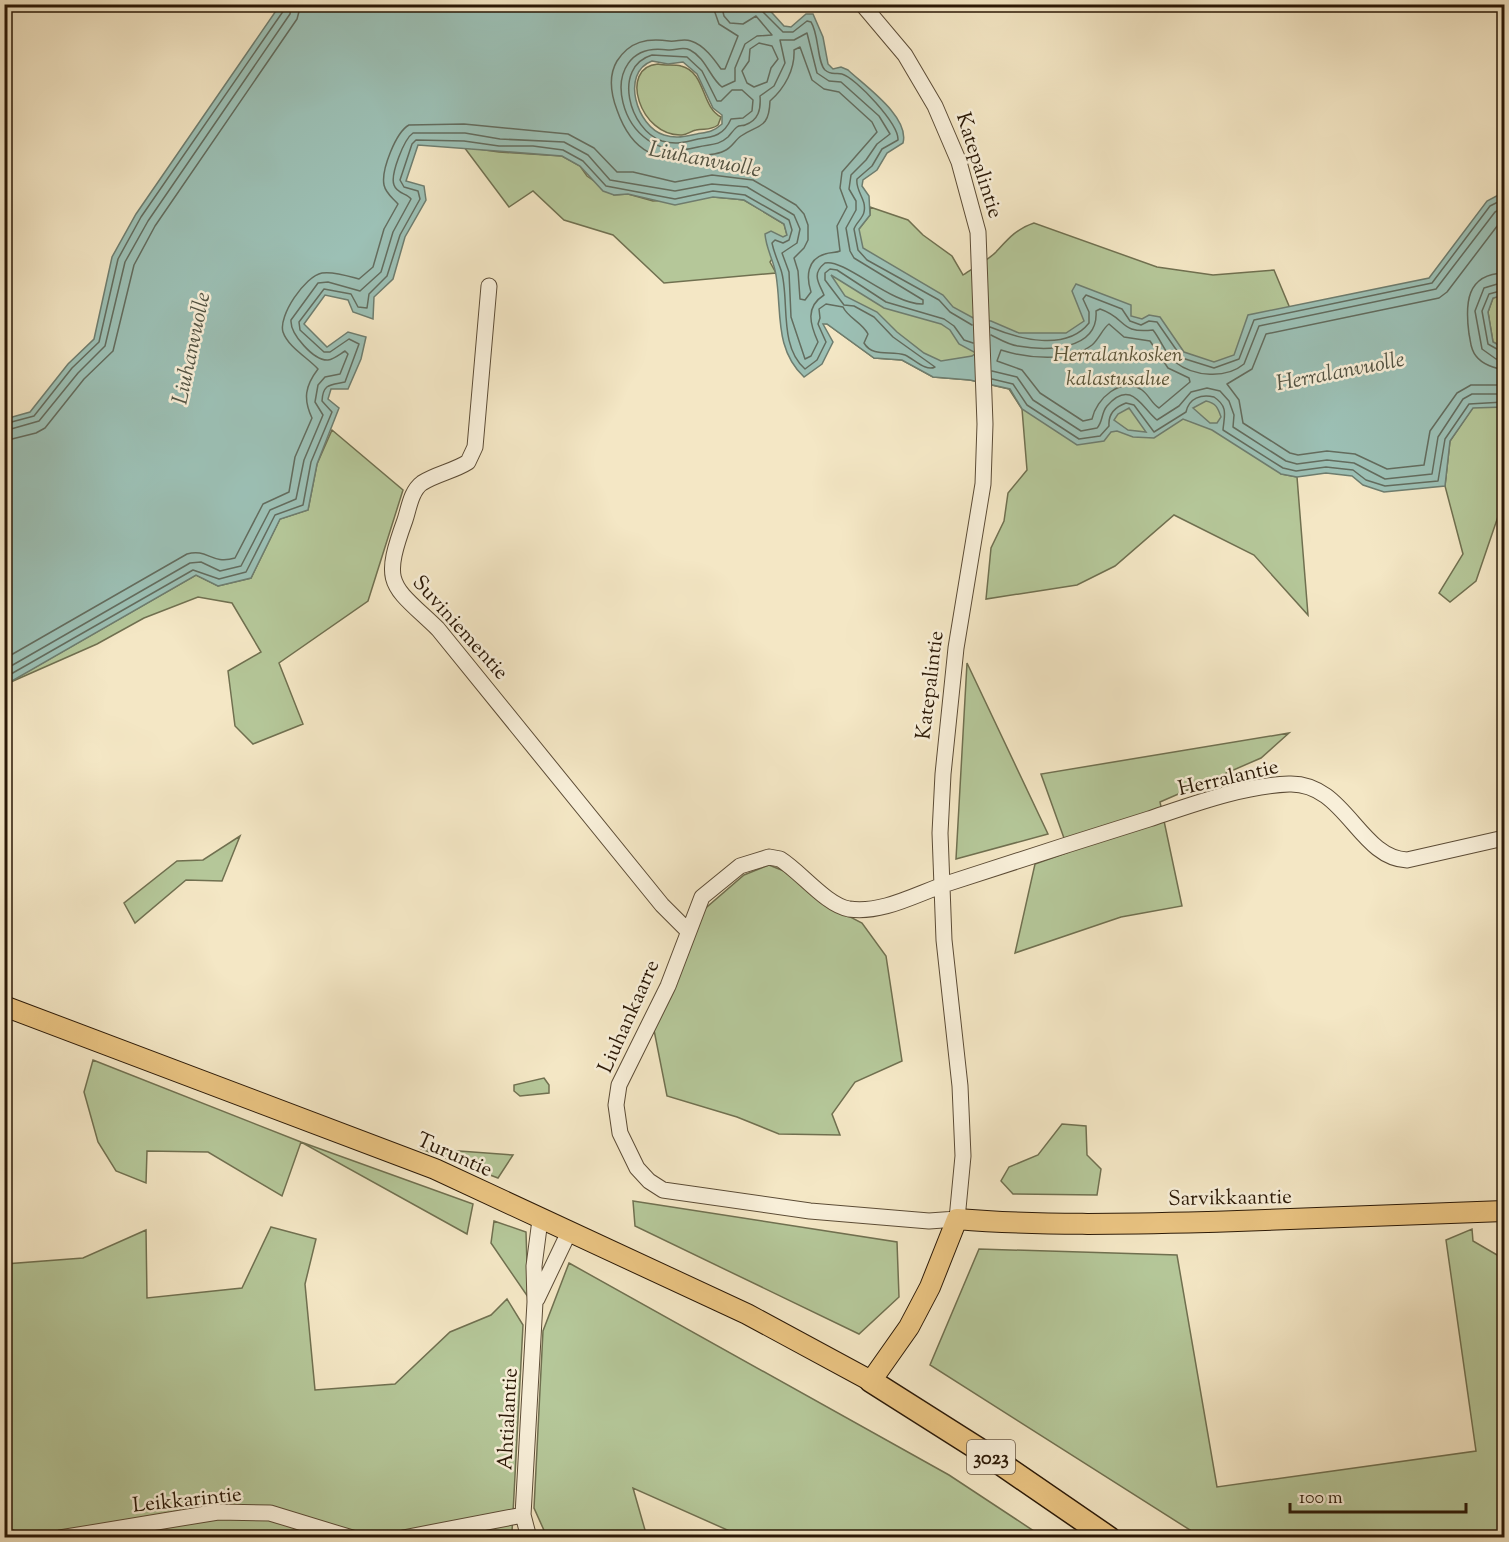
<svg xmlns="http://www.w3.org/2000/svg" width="1509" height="1542" font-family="'Sorts Mill Goudy',serif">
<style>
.green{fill:#b5c799;stroke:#707050;stroke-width:1.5}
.water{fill:#9cc0b5;stroke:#6e7d6f;stroke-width:1.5;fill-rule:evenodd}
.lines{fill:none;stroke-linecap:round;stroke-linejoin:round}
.shore{stroke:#636c5e;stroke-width:1.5}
.minor-casing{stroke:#5c4c36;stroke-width:17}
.major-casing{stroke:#2a1806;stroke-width:22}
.highway-casing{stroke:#2a1806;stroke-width:25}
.minor{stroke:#f8efd9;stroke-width:15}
.major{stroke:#eac482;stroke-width:20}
.highway{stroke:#eac482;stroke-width:22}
.labels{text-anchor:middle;stroke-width:5;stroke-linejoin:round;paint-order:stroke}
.shield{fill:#f8efd9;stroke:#685845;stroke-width:1.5}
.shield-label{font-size:20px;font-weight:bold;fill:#2a1806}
.street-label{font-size:21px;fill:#2a1806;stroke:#f8efd9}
.park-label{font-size:21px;font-style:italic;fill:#5b5539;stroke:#f8efd9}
.water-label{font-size:22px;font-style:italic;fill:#525343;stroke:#f8efd9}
</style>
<rect width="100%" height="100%" fill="#f4e7c5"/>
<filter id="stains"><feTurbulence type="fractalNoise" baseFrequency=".00333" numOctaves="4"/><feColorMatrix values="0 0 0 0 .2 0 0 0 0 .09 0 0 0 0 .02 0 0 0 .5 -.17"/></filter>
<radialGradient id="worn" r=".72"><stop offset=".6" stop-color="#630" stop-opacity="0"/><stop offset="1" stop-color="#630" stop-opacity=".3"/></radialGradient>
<!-- green -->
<path class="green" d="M658,64c8,2 16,0 23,2 25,6 20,41 40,51l-3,8c-8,6 -14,3 -22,5 -5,1 -9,5 -14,5 -42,2 -64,-68 -24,-71z
M464,147l35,5 63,4 18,10 7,10 27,19 14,-1 25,7 60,-4 22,2 9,1 40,24 3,11 -17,27 6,11 -112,10 -51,-48 -49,-15 -31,-29 -24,16z
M870,207l38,13 15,15 29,21 11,19c10,-7 24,-14 33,-23 12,-13 20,-23 38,-29l123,44 56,8 61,-5 15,36 -8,168 16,3 11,138 -54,-60 -80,-40 -59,51 -38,19 -91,14 5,-51 13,-27 4,-28 19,-23 -5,-61 -13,-20 -39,-9 -37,-3 -31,-17 -28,-2 -47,-34 -4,-1 -2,-58 38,-36 11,-14z
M1504,295v53l-11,-6 -5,-30 5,-14z
M1473,407h31v92l-28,82 -26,21 -11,-9 24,-39 -18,-68 5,-45z
M332,430l71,60 -35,111 -89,62 24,61 -50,20 -18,-18 -7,-55 33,-19 -29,-49 -34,-6 -54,21 -47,26 -93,41 192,-110 22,11 33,-8 29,-59 28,-9 9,-46z
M967,663l81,171 -92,25z
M1289,733l-28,25 -101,44 22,104 -61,11 -106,36 20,-89 34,-12 -28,-78z
M240,836l-18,45 -36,-1 -51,43 -11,-20 53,-42 26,-1z
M769,865l25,10 33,30 35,18 24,33 16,105 -47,21 -23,32 8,21 -61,-1 -42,-17 -70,-21 -13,-66 46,-117 44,-38z
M93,1060l208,82 172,62 -6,30 -166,-92 -19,54 -74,-44 -61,-1 -1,32 -30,-12 -18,-29 -14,-50z
M544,1078l5,7v8l-29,3 -6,-5v-6z
M1062,1124l24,2 1,29 14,14 -4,26 -84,-1 -12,-13 8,-14 29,-12z
M419,1148l94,7 -15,23z
M633,1201l264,41 2,55 -40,37 -224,-108z
M494,1221l32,11 2,65 -37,-54z
M271,1227l45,12 -11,45 10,106 80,-6 55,-52 41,-17 16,-16 16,26 -11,207 3,5 -510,1v-274l78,-6 63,-28 1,68 95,-10z
M1472,1229l1,12 31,18v278h-303l-271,-172 49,-116 198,6 40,232 259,-36 -30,-211z
M569,1263l380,212 94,62h-300l-110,-49 14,49h-100l-13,-29 9,-177z"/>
<!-- water -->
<path class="water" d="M734,4l3,7 7,-6 20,-1 20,22 7,1 15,-13h7l10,23 5,27 5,5 8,-2 7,3c17,16 62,47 55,73l-16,10 -10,17 -14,10 -1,6 7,10 1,19 -11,14 4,19 80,47 10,12 24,13 14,1 28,12h47l18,-12 -12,-30 4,-7 55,21v11l11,3 7,-4 11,2 24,35 30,10 20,-7 14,-40 181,-37 58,-77 17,-9v103l-11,3 -5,14 5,30 11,6v59l-31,1 -23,33 -5,45 -61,6 -21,-7 -11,-9 -26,-3 -29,4 -16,-3 -69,-44 -29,-11 -29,19 -21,-1 -16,-6 -6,1 -7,9 -27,4 -55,-36 -12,-20 -40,-9 -37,-3 -31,-17 -28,-2 -47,-34h-4l10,18 -11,22 -18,13c-30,-28 -22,-66 -28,-102 -2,-14 -10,-26 -11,-41l6,-3 12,6 4,-2 -3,-11 -40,-24 -9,-1 -22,-2 -38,8 -47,-11 -14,1 -11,-4 -23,-25 -18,-10 -144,-11 -12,36 18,5 2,14 -21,37 -12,42 -19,18 -1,22 -20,-7 -5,-12 -23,-5 -21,29 23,23 21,-15 18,5 -5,22 -13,30h-17l-3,10 11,9 -22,56 -9,46 -28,9 -29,59 -33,8 -22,-11 -191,110v-266l25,-7 38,-48 26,-25 18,-82 24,-43 144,-209zM652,61l16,3 15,-2 14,12 16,34 9,7v9c-9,8 -14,8 -25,10 -12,2 -20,5 -33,1 -27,-8 -44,-62 -12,-74zM831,275l53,33 57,16 9,6 9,14 17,9 -4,3 -31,5 -17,-8 -27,-21 -20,-20 -32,-16zM1206,401c10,2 12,7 15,16l-4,6h-7l-17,-15zM1129,408l17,24 -18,-2 -14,-10 4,-6z"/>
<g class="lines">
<!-- shore -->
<path class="shore" d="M760,4l2,7 21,21h10l14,-11 4,1c8,12 6,40 14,48 7,6 11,2 17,4 14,4 57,50 56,66l-16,9 -10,17 -15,13c-2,12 10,20 7,33 -1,6 -8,11 -10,17l4,21 9,10 72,40 11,12 22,13
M759,43l13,3 6,13 -7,9 -4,14 -13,5 -7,-4 -5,-12 7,-10 1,-12z
M652,55l35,2 15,14 15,30h4l11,-11h10l11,10 -1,11 -9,7 -12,1c-7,16 -17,18 -33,20 -12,3 -22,6 -36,2 -33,-11 -50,-74 -10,-86z
M1504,217l-57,75 -8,6 -173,36 -14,35 -25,15 12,16 4,23 47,30 8,2 29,-4 28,3 32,15 37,-4 6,-34 27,-38 14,-8h33
M1504,273c-38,1 -39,31 -35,61 2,8 1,15 7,22 6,8 19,13 28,13
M1504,282l-20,6 -9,23 7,38 14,10 8,1
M1504,290l-15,4 -7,17 6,33 16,9
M1109,324l15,13 26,4 18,27 21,10 1,4 -31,26c-7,-4 -10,-13 -17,-18 -21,-14 -46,9 -50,29l-9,2 -43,-28 -18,-23 -25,-9 4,-11c25,8 68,13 91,-5 7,-6 11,-17 17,-21z
M990,327c29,12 76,25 99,-4v-11l-6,-13 3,-4 36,14 8,12 11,4 8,-4 8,1 25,36 32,10 25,-9 15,-39 178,-37 58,-77 14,-7
M991,335c8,4 18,10 27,11 28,5 81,5 78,-35l4,-2c27,9 19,25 53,21 8,10 13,25 22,32 19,15 51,17 69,2l15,-38 177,-37 59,-77 9,-5
M992,371l25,6 16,23 48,31 16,-3c6,-6 4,-15 10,-22 24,-28 35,2 50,14l22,-14 12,-14 16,-4 13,3 9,10 5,14 -1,12 53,34 11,3 30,-4 27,3 31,16 47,-5 6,-37 25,-38 9,-5h32
M992,379l21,5 14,21 52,34 21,-3 9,-10c-1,-12 6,-19 17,-23l8,2 20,27 32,-20c3,-14 15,-18 28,-15 15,10 10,19 9,33l60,38 13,3 30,-4 27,3 13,10 19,6 53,-5 7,-42 24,-35 35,-2
M4,424l30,-8 38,-48 27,-26 19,-83 23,-42 143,-207 1,-6
M4,431l35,-10 39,-48 27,-27 20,-84 23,-41 142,-207 2,-10
M4,441l32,-8 9,-5 39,-49 29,-28 21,-86 21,-39 142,-207 4,-15
M4,659l183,-105c21,-6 24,11 48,4l28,-54 26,-12 6,-35 17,-39c-9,-19 -7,-32 6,-49 -10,-11 -30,-22 -35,-37 -5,-16 22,-56 39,-59 11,-2 26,3 37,6l14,-12 11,-38 14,-25c-5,-6 -12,-10 -14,-19 -3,-15 12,-53 25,-60l55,-1 104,10 26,14 23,24h16l42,10 37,-7 41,5 43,25 8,9 4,11v15l-4,8 -10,10 4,13 2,28 5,1 6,-8c-5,-15 -4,-33 14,-38 6,-2 11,-1 15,-3l-3,-25 10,-19 -7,-19 2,-16 35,-40 -5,-10 -33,-30 -15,-3 -12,-9 -12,-33 -6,3c1,19 -9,38 -24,51 -1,28 -11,23 -29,35 -6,4 -9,12 -17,15 -8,4 -14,3 -22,5 -44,8 -70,-3 -85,-46 -6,-16 -9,-34 0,-49 13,-20 30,-23 52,-20 8,1 14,-3 22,0 13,4 23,18 30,28h4l13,-33 -19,-12 -7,-20
M4,670l186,-107 11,-1 19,9 21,-5 29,-56 26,-11 8,-39 19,-45 -8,-13 3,-17 7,-8 15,-3 8,-20 -3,-3c-5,3 -11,8 -17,9 -14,1 -38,-26 -37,-40l27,-37 10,-1 32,9 21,-19 12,-40 18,-33c-4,-6 -14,-5 -17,-14 -4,-10 10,-46 19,-52h52l35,6 64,3 24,13 22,25 65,11 37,-7 35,3 47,28 6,14 -3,14 -15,10 7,19 2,45 14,42 6,-3 7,-14c-8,-18 -13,-35 6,-47 -5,-12 -13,-21 1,-32 19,-5 67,42 98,41v-4l-69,-42 -4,-7 -4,-23 10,-18v-9l-7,-12 2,-14 15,-15 11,-16 13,-10 -11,-18 -38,-34 -12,-1 -12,-8 -10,-40 -13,7h-14l5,23 -11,23 -14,10c1,13 -1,24 -15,29 -2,1 -6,0 -8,2 -3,2 -7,8 -9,10 -10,9 -18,7 -30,10 -82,23 -108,-109 -30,-97 7,1 14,-4 22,0 16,8 20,28 32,37l13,-6v-13l10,-24 12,-8 15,-1 -16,-19 -13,8 -13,-1 -6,-7 -3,-12
M4,678l189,-108 26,9 27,-7 29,-57 28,-10 8,-43 21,-50 -10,-11c1,-18 9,-16 23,-19l14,-38 -10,-5 -19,13h-6l-24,-22 -1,-8 25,-33 27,5 7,13 9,1 2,-14 18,-18 13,-41 20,-36 -2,-8 -14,-4 -4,-7 12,-36 4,-4 48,1 35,5h34l30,4 20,11 23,25 69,13 38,-8 32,4 44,25 3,10 -3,10 -6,3 -8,-3 -3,3c2,10 6,18 9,27 9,27 -3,76 24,99l12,-9 9,-18 -8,-18 2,-6 -1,-9 7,-5 17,3c5,11 19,15 25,27l-4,9c9,15 27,7 41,12 9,4 21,17 30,12l-42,-30 -19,-20 -20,-11 -10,-1 -19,-25v-7l5,-4 7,1 49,32 58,17 10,7 10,14 9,3"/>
<defs>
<path id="minor" d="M862,4l43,51 30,51 24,56 19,70 7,192 -2,60 -27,164 -13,126 -3,59 4,107 16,146 3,70 -6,63 -28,2 -119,-10 -147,-21 -14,-9 -12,-13 -17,-35 -4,-28 3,-20 49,-99 34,-89 38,-31 29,-9 11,2c21,13 46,46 69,50 34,5 69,-16 100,-26 67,-22 133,-43 200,-64 45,-15 93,-33 140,-35 56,-2 70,74 118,76l97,-22
M489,286l-14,161 -7,15c-14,9 -32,12 -46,21 -11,8 -13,25 -17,37 -24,66 -14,64 33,109l224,276 25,25
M537,1299l32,-67
M4,1535l8,3
M60,1538l158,-26 52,1 82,25
M403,1538l120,-23
M529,1538l-6,-23 12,-213 -1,-36 6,-46"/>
<path id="major" d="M4,1006l431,163 312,145 124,67 38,-54 21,-40 27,-68c84,7 167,5 251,3 99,-3 198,-7 296,-11"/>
<path id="highway" d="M871,1381l120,76 118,81"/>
</defs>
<!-- minor casing -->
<use href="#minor" class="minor-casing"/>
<!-- major casing -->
<use href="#major" class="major-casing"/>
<!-- highway casing -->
<use href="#highway" class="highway-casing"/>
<!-- minor -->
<use href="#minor" class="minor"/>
<!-- major -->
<use href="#major" class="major"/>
<!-- highway -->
<use href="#highway" class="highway"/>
</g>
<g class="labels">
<!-- shield labels -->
<rect class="shield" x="967" y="1440" width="48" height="34" rx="4.5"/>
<g class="shield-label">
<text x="991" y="1464">3023</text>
</g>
<!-- street labels -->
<g class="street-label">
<text transform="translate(980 165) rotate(72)" y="7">Katepalintie</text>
<text transform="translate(461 627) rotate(48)" y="7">Suviniementie</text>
<text transform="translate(929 685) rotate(-83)" y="7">Katepalintie</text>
<text transform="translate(1228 777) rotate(-13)" y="7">Herralantie</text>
<text transform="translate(628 1016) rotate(-66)" y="7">Liuhankaarre</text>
<text transform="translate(455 1154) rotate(24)" y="7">Turuntie</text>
<text transform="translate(1230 1197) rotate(-1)" y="7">Sarvikkaantie</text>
<text transform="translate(507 1419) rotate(-87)" y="7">Ahtialantie</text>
<text transform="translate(187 1499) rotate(-6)" y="7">Leikkarintie</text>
</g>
<!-- park labels -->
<g class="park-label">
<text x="1118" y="361">Herralankosken<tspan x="1118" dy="24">kalastusalue</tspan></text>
</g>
<!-- water labels -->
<g class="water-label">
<text transform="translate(705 158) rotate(11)" y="8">Liuhanvuolle</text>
<text transform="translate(190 348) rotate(-78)" y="8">Liuhanvuolle</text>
<text transform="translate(1340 370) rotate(-11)" y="8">Herralanvuolle</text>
</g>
</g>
<!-- margin -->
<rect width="1509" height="1542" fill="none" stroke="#f4e7c5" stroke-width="24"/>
<rect x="6" y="6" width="1497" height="1530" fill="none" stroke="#2a1806" stroke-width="3"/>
<rect x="12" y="12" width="1485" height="1518" fill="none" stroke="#2a1806" stroke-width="1.5"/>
<!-- scale -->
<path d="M1290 1503v9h176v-9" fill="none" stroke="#2a1806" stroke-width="3"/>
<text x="1299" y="1503" font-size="18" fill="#2a1806" stroke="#f8efd9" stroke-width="4.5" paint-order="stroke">100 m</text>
<rect width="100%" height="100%" filter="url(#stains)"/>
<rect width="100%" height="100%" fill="url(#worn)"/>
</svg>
